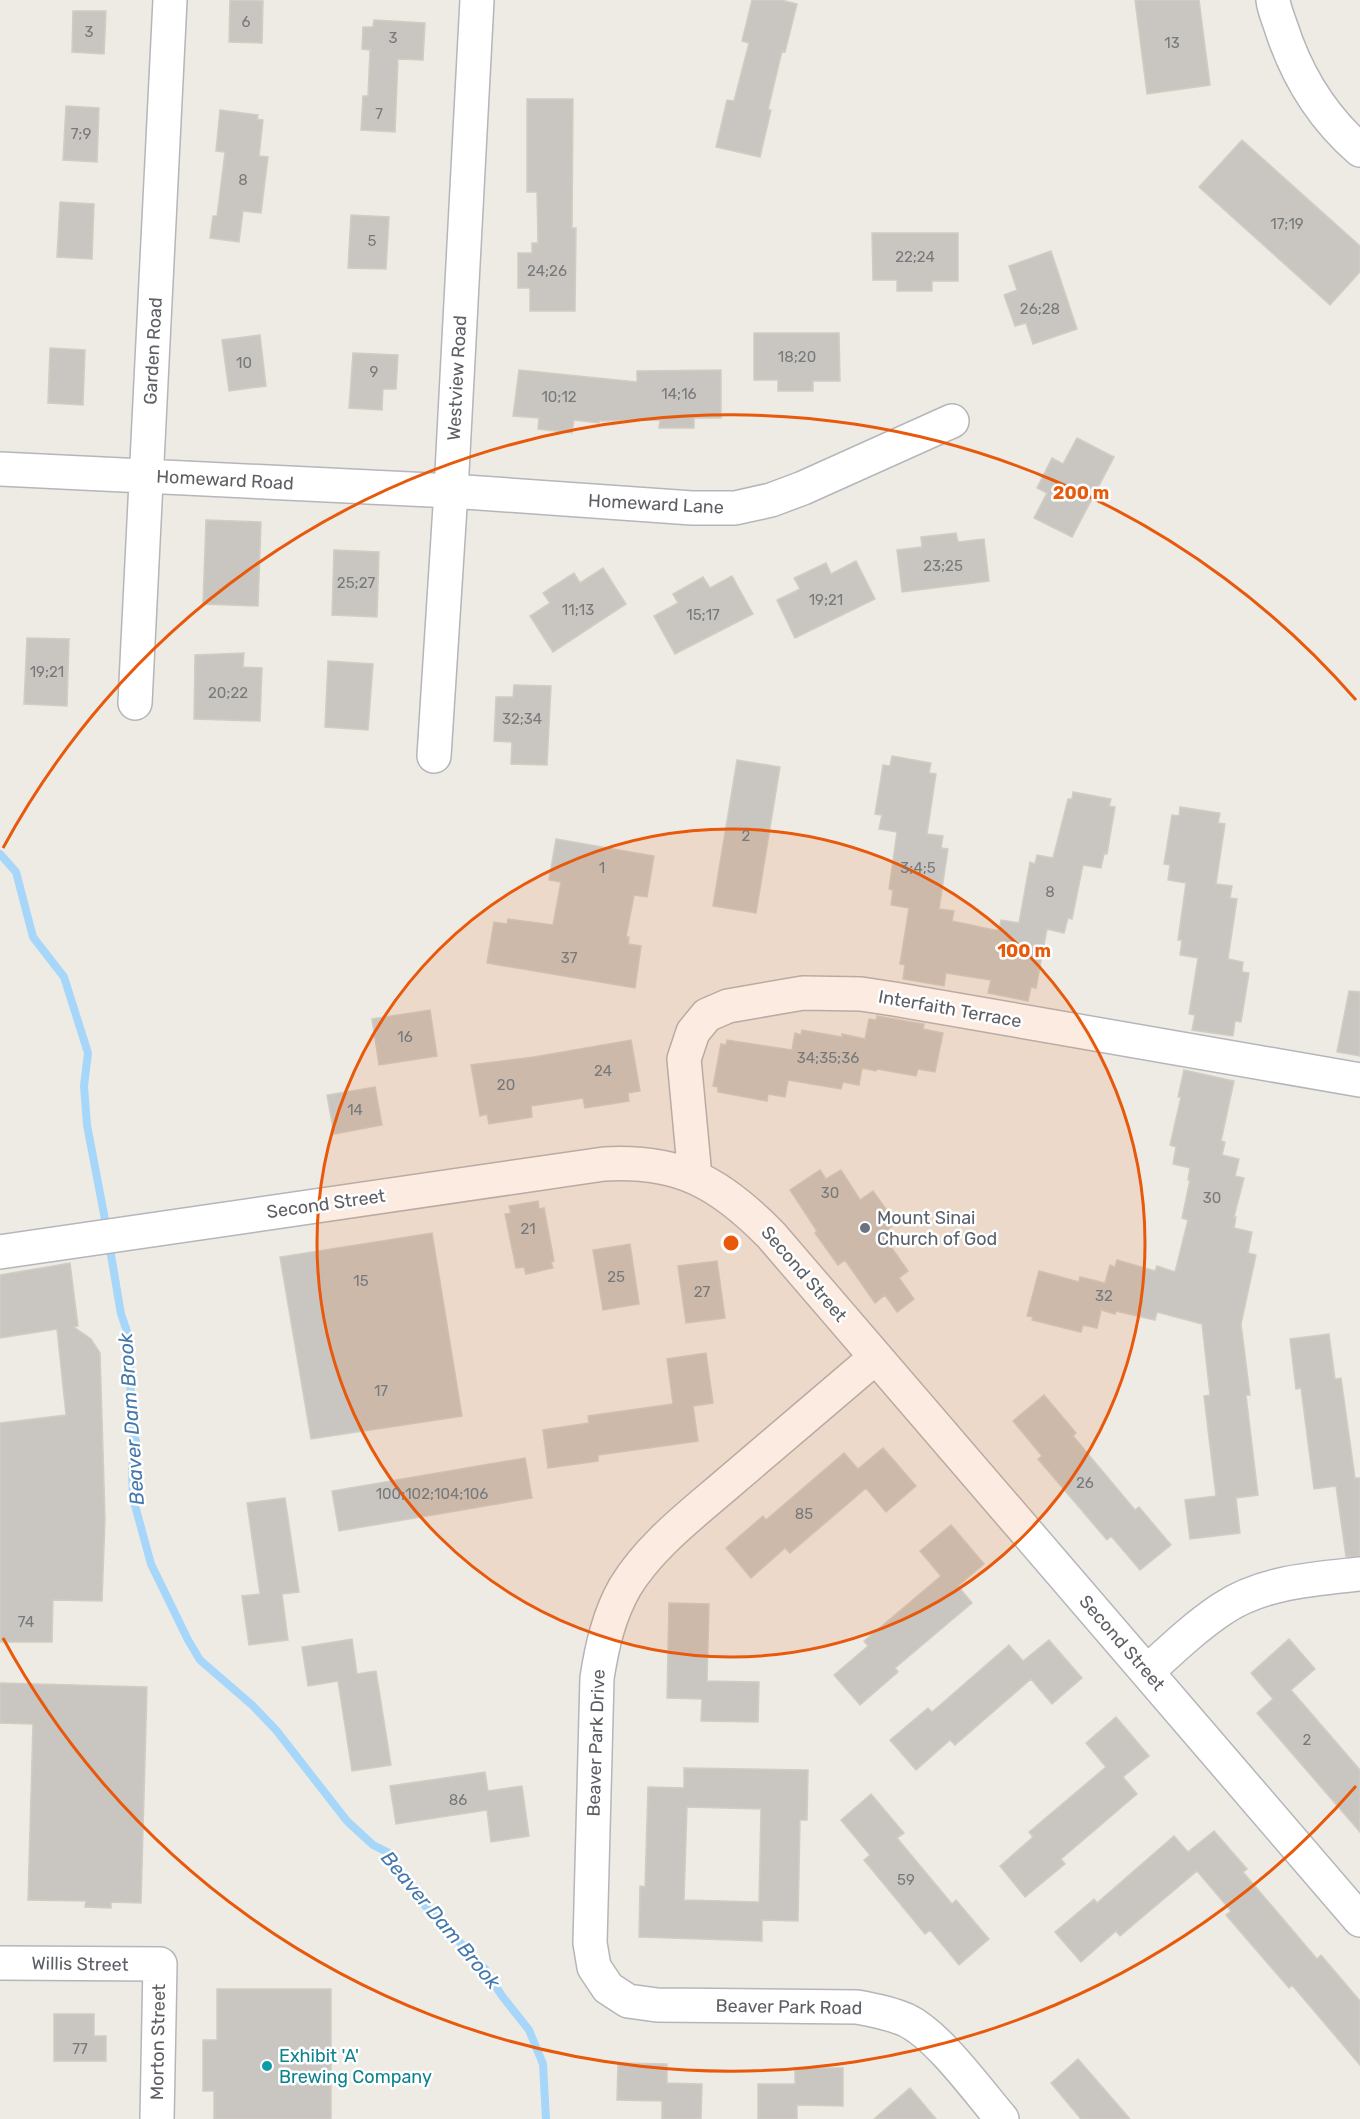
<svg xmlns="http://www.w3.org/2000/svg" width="1360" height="2119" font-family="Rubik,sans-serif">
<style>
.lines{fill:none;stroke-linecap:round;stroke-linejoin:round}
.stream{stroke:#a6d7fb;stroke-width:8}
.building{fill:#c9c6c1;stroke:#d2cdc2;stroke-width:1.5;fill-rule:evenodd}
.minor-casing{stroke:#b4b6ba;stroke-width:36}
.minor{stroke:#fff;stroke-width:33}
.ring{fill:none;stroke:#e8590c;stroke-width:3}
.worship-dot{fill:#6b7280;stroke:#fff;stroke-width:2}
.culture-dot{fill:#0f9aa8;stroke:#fff;stroke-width:2}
.labels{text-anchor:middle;stroke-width:5;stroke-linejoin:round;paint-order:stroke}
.number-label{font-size:15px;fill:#77797b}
.street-label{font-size:18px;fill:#5c5f64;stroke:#fff}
.worship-label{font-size:18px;fill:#5b616d;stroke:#fff;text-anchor:start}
.culture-label{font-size:18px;fill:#0d838f;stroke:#fff;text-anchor:start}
.water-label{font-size:20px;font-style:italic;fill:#4478ad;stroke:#fff}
.centre{fill:#e8590c;stroke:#fff;stroke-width:3}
.ring-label{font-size:18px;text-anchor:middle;font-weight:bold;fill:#e8590c;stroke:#fff;stroke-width:5;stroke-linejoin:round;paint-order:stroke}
</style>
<rect width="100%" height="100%" fill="#eeebe4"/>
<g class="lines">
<!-- stream -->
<path class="stream" d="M0,854l16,18 17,65 31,40 24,76 -4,33 3,39 20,105
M109,1243l12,71 8,23 3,93 5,14 -5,23 1,31 18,66 37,76 12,20 52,45 24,25 71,91 26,24 16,8 28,44 68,72 17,27 27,34 14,34 3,55"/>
</g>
<!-- building -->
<path class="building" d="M230,0l33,1 -1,42 -33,-1z
M752,0h29l16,4 -12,48 -3,-1 -14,59h3l-11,47 -44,-10 11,-47 7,1 15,-58 -7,-2z
M1135,0h64l11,85 -63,9z
M73,11h33l-2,43 -32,-2z
M374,20l51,3 -2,37 -25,-1 -3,73 -34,-2 2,-34h5l2,-46 -8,-1 1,-22h10z
M527,99h46l-1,129h4l-1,83h-45v-23h-12v-35h14v-10h6l-1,-51h-10z
M66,106l33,2 -2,54 -34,-2z
M220,110l38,5 -1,4 6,1 -4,36 9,1 -7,56 -18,-2 -4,31 -29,-4 3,-22h4l8,-64 -9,-1z
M1242,140l118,106v26l-30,33 -131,-118z
M60,202l34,2 -2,55 -35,-2z
M351,215l38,2 -3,52 -38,-1z
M872,233h86v48h-26v10h-35v-11h-24z
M1051,251l26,78 -44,15 -7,-21 -11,3 -11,-31 13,-5 -8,-24z
M754,333h85l1,48h-27v10h-35v-11h-24z
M260,335l6,51 -37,5 -7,-51z
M50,348l35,2 -2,55 -35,-2z
M353,353l45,2 -2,34h-13l-1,21 -33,-2z
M519,370l118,12v-11l84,-1v48h-27v10h-35l1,-8 -61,1v2l-25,-3 -2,13 -34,-4 1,-11 -26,-2z
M1077,438l37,19 -42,80 -38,-19 13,-25 -10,-5 15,-30 11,6z
M206,520l55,2 -3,84 -55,-2z
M956,533l2,9 26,-3 5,42 -87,11 -5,-42 25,-3 -1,-10z
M334,550l45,2 -2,65 -45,-2z
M856,561l19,38 -80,39 -18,-38 23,-11 -6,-11 32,-15 5,11z
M603,568l23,36 -73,48 -23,-36 20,-13 -7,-10 31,-20 6,10z
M732,576l21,38 -78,40 -21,-38 24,-13 -5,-9 30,-17 7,11z
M27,638l42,1 -2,67 -43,-2z
M244,653l-1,14 19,1 -2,53 -66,-2 1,-64z
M328,661l45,3 -5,66 -43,-3z
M514,685l37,1 -4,79 -36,-1 1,-22 -18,-1 2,-44h17z
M892,756l39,7 -2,10 7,1 -9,60 16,2 -2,12 7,1 -9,60 15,2 -2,10 42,9h5l2,-10 18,3 11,-61 5,2 2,-9 16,3 15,-59h4l1,-7 38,7 -2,7 6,1 -8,47h-3l-3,14 -18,-3 -11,54 -4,-1 -4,15 -17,-4 -11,59 -5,-1 -3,14 -40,-8 3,-13 -45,-7 -2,13 -41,-7 2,-14 -5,-1 9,-56 -18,-3 2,-15 -4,-1 8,-57 -18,-3 3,-14 -7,-1 8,-49 7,1z
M737,760l43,7 -24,146 -43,-7z
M1180,807l40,6 -2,10 7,1 -9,60 16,2 -2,12 7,1 -9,60 15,3 -1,10 7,1 -8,49 -6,-1 -2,15 -41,-6 3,-15 -6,-1 9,-56 -18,-3 2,-15h-4l8,-57 -18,-3 2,-15 -6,-1 8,-49 7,1z
M556,839l98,17 -7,41 -13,-2 -8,42h3l-1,7 13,2 -6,42 -148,-25 7,-41 13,2 1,-5 45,6 8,-43 -12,-2z
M1349,991l11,1v64l-23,-4z
M430,1010l7,46 -58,9 -7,-46z
M877,1016l47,8 -1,5 20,4 -8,39 -17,-3 -2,7 -39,-7 -1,2 -14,-3 -3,17 -16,-3 -2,7 -53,-9 -3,17 -17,-3 -1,7 -49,-9v-5l-5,-1 8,-42 5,1 1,-5 65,10 3,-17 6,2 1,-5 40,7v-3l23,5 4,-20 7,1z
M631,1040l9,51 -12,2 1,8 -44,7 -2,-10 -52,8 1,11 -43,7 -2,-10 -7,2 -9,-51 63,-8z
M1184,1070l50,11 -13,60 4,1 -3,13 17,4 -4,17 9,2 -10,39h2l-2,11 18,4 -4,21 8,2 -15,69 9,71h-4l12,100 -22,3 4,35 -50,6 -5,-39 31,-4 -12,-100 6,-1 -8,-71 -45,-12 -2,8 -39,-9 -1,3 -14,-4 -4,18 -14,-3 -2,7 -49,-12 1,-3 -6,-1 12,-45 40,11 1,-5 25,6 5,-18 5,2 2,-7 38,11 2,-5 18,6 13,-52 -6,-2 8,-38h-2l2,-12 -17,-4 3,-17 -6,-2 11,-48h-3z
M375,1087l7,38 -48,9 -7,-39z
M820,1170l6,9 15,-9 19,30 13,-9 23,32 -14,11 26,37 -9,7 15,21 -17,13 -12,-17 -10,8 -30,-43 -7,5 -23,-32 2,-2 -27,-41z
M538,1201l1,8 5,-1 10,53 -3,1 2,6 -27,6 -2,-7 -8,1 -11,-54 6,-1 -2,-7z
M432,1233l30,183 -151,23 -31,-182z
M630,1244l9,60 -36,6 -10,-60z
M717,1261l8,57 -39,5 -8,-57z
M70,1263l8,63 -4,1 17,12 9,14 5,166 -3,82 -49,-1 -1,42h-52v-219l66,-8 -9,-86 -57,9v-63z
M1329,1334l6,45 6,-1 14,100h5v78l-14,1 -10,-71 -22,3 -13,-101 -5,1 -6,-50z
M706,1353l7,50 -20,3 5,35 -100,14v6l-50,7 -5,-38 46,-7 -1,-7 85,-12 -6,-45z
M1044,1395l32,38 -3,3 62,74 4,-3 32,38 -31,25 -29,-34 -4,4 -69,-81 4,-3 -29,-35z
M883,1448l33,38 -30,26 -20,-24 -76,65 -5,-5 -34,30 -25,-30 37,-32 3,4 78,-67 14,16z
M525,1458l7,40 -193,33 -7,-40z
M285,1498l14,94 -17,2 6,46 -39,5 -7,-49 18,-2 -13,-91z
M951,1525l33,39 -26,22 14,17 -77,65 3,4 -38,33 -26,-30 34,-29 -4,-5 77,-65 -21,-25z
M669,1603l40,1 -2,77 52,1 -1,40 -57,-1 1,-22 -35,-1z
M352,1639l5,35 19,-3 15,94 -39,6 -14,-90 -30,5 -6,-39z
M1289,1639l26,30 -24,21 69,80v62l-103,-119 16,-14 -22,-26z
M1049,1640l33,38 -30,26 -21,-25 -76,66 -5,-5 -34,30 -26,-30 38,-32 4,4 77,-67 14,16z
M0,1683l147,4 -6,216 -30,-1v6l-26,-1 1,-6 -58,-1 5,-176 -33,-1z
M1116,1717l33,39 -26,21 14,17 -76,65 4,5 -40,33 -25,-31 33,-29 -4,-5 77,-65 -20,-24z
M684,1768l124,2 -1,50h-7l-2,101 -36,-1v21l-123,-4 1,-51 5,1 3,-100 36,1zM687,1807l74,2 -2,93 -75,-2z
M485,1772l3,19 34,-5 7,50 -38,6 -4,-32 -91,14 -6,-38z
M871,1794l33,39 -7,5 55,66 4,-4 33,39 -30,26 -29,-35 -5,4 -61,-74 6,-5 -29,-35z
M1214,1831l33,38 -4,3 74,87 4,-4 39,46v64l-68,-80 -3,3 -63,-73 5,-4 -34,-40 -77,65 -4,-5 -35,31 -26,-30 39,-33 3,4 77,-67 14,16z
M217,1989h114v130h-117v-28h-11v-51h14z
M54,2014h40v22h12v25h-52z
M1078,2059l52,60h-49l-30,-36z
M618,2063l49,1v19l35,1 -1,35h-39v-18l-45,-1z
M795,2068h48v38l-46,-1v14h-39v-35h37z
M910,2088l26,31h-62z"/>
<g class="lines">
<defs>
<path id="minor" d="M1273,0c1,9 5,18 8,27 15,47 41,90 79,123
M0,469l451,22 241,17h43l36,-8 32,-12 149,-67
M135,703l35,-703
M434,756l17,-265 26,-491
M695,1177l-11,-118 9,-27 14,-17 21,-9 75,-13 58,1 33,5 466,81
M0,1252l604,-88c75,-4 115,18 167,71l589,685
M876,1357c-50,42 -99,85 -149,127 -36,31 -77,62 -102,103 -16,28 -23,59 -28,91l-7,265 4,24 14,21 20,13 29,4 200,2c17,3 33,6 49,13 32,15 72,71 96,99
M1147,1672c24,-22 48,-45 75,-63 40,-27 91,-30 138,-35
M0,1963l160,1 -3,155"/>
</defs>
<!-- minor casing -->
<use href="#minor" class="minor-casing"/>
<!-- minor -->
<use href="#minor" class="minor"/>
</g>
<!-- distance rings -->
<circle cx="731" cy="1243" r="414" fill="#e8590c" fill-opacity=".12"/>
<g class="ring">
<circle cx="731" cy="1243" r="414"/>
<path d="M1356 1786A828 828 0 0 1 3 1638M3 848A828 828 0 0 1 1356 700"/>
</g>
<!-- markers -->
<circle class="worship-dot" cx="865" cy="1228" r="6"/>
<circle class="culture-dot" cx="267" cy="2066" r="6"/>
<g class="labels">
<!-- number labels -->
<g class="number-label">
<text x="246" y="27">6</text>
<text x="89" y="37">3</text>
<text x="393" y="43">3</text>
<text x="1172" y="48">13</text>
<text x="379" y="119">7</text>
<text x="81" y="139">7;9</text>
<text x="243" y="185">8</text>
<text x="1287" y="229">17;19</text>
<text x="372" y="246">5</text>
<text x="915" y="262">22;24</text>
<text x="547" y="276">24;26</text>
<text x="1040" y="314">26;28</text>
<text x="797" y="362">18;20</text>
<text x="244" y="368">10</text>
<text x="374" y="377">9</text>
<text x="679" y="399">14;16</text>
<text x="559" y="402">10;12</text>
<text x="943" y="571">23;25</text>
<text x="356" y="588">25;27</text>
<text x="826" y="605">19;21</text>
<text x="578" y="615">11;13</text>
<text x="703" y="620">15;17</text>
<text x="47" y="677">19;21</text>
<text x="228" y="698">20;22</text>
<text x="522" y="724">32;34</text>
<text x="746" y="841">2</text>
<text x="602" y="873">1</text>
<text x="918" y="873">3;4;5</text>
<text x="1050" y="897">8</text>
<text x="569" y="963">37</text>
<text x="405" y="1042">16</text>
<text x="828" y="1063">34;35;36</text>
<text x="603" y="1076">24</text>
<text x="506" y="1090">20</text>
<text x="355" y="1115">14</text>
<text x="830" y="1198">30</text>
<text x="1212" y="1203">30</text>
<text x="528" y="1234">21</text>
<text x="616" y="1282">25</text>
<text x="361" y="1286">15</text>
<text x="702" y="1297">27</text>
<text x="1104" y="1301">32</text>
<text x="381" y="1396">17</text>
<text x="1085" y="1488">26</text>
<text x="432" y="1499">100;102;104;106</text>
<text x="804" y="1519">85</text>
<text x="26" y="1627">74</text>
<text x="1307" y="1745">2</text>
<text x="458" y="1805">86</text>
<text x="906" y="1885">59</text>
<text x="80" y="2054">77</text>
</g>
<!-- street labels -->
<g class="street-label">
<text transform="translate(153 351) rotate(-87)" y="6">Garden Road</text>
<text transform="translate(457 378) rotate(-87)" y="6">Westview Road</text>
<text transform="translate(225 480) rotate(3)" y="6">Homeward Road</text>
<text transform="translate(656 504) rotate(3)" y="6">Homeward Lane</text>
<text transform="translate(950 1009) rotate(10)" y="6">Interfaith Terrace</text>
<text transform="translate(326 1204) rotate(-8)" y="6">Second Street</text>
<text transform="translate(804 1274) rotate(49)" y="6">Second Street</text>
<text transform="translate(1122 1643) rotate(49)" y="6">Second Street</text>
<text transform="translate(596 1743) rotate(-88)" y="6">Beaver Park Drive</text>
<text transform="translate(80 1964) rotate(1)" y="6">Willis Street</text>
<text transform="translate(789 2007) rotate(1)" y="6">Beaver Park Road</text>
<text transform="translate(158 2042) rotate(-89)" y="6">Morton Street</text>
</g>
<!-- worship labels -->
<g class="worship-label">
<text x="877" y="1224">Mount Sinai<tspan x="877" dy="21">Church of God</tspan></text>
</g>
<!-- culture labels -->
<g class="culture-label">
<text x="279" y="2062">Exhibit 'A'<tspan x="279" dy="21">Brewing Company</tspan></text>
</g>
<!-- water labels -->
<g class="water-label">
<text transform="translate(131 1419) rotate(-94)" y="7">Beaver Dam Brook</text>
<text transform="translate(441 1920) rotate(50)" y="7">Beaver Dam Brook</text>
</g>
</g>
<circle cx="731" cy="1243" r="9" class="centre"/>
<g class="ring-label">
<text x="1081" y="499">200 m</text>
<text x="1024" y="957">100 m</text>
</g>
</svg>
